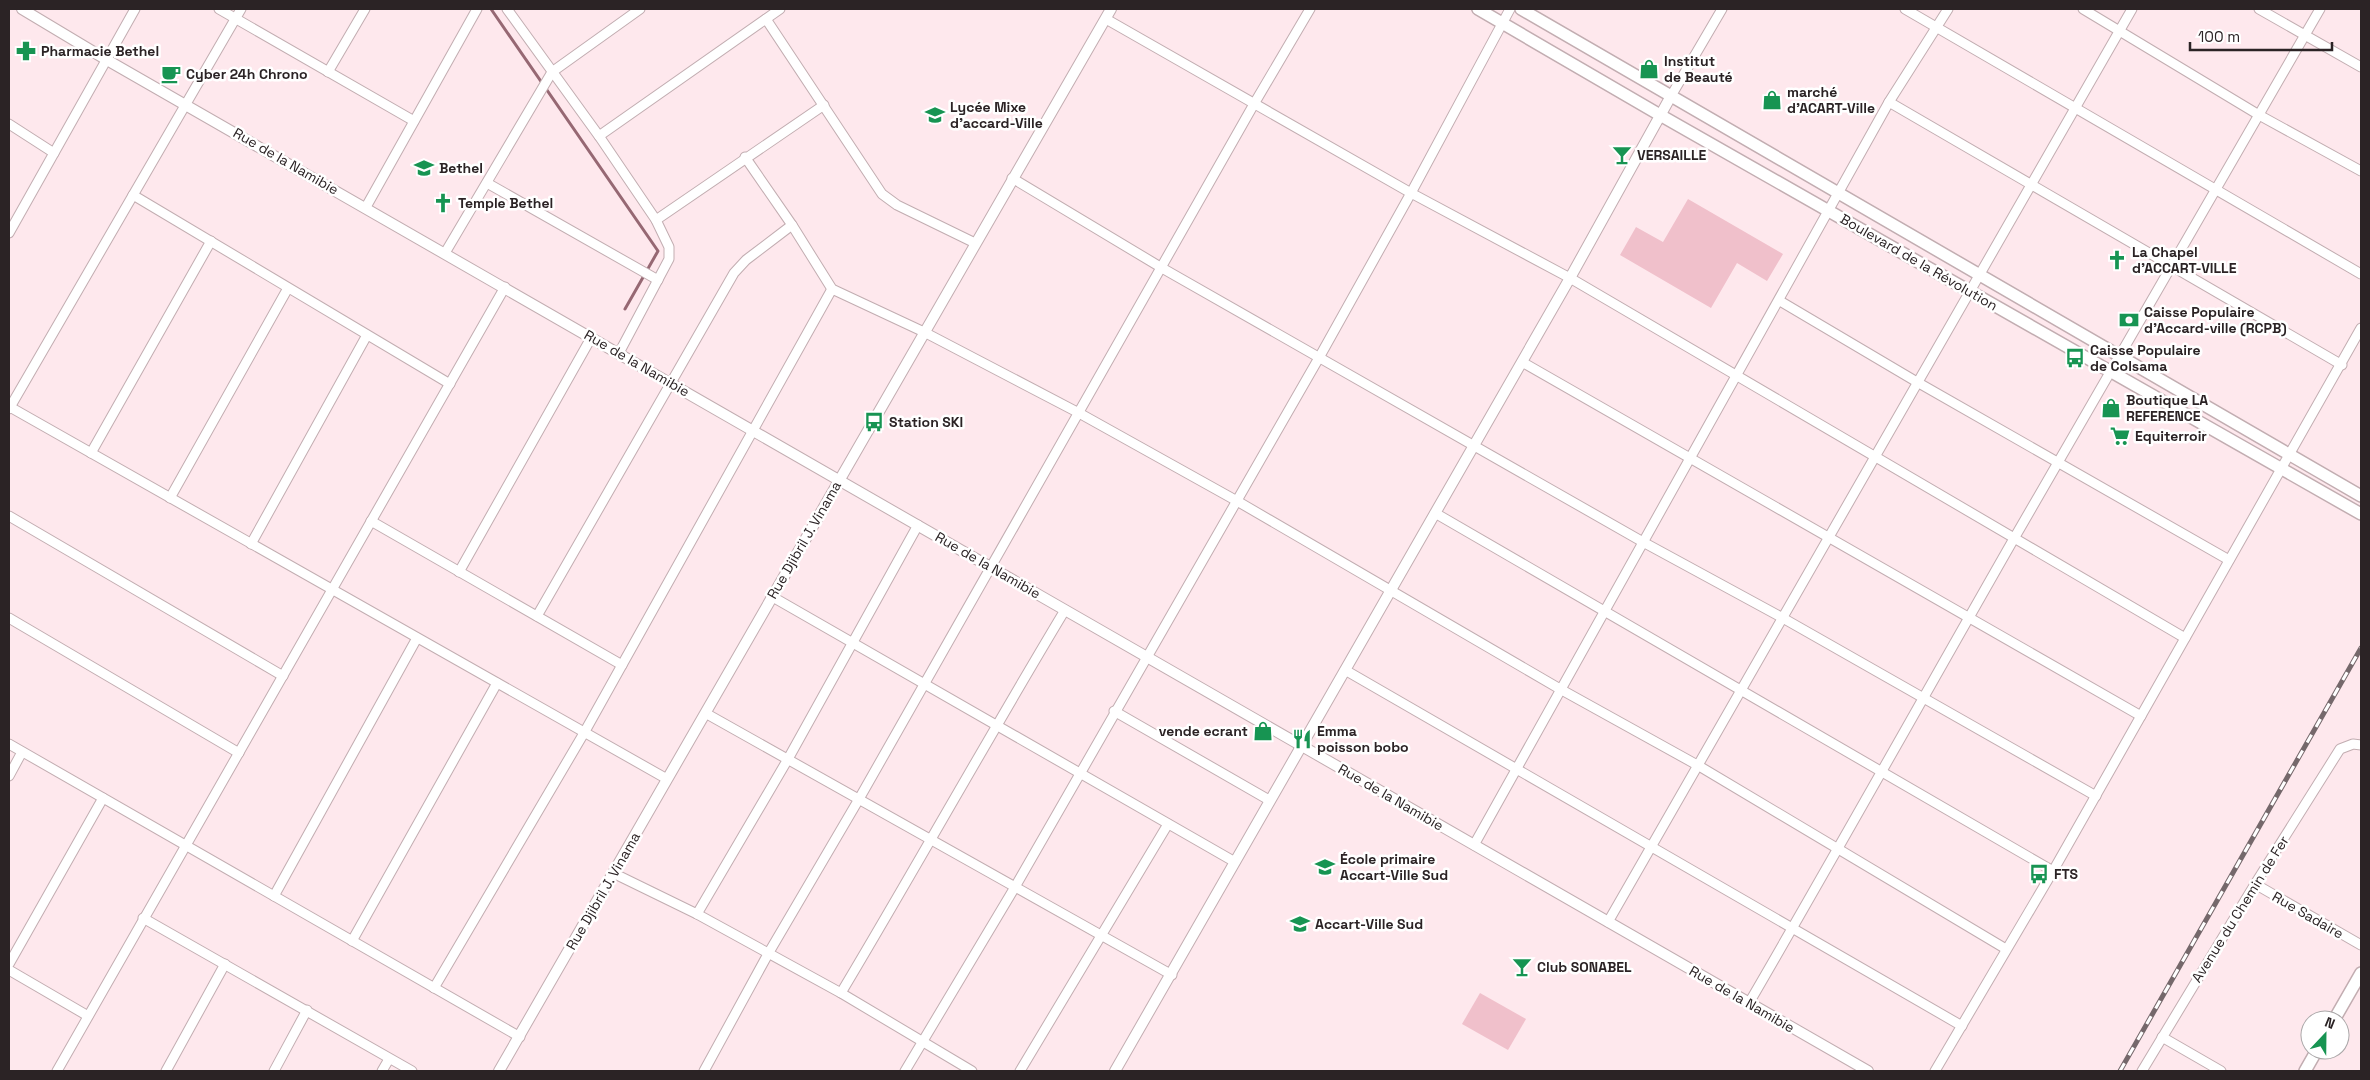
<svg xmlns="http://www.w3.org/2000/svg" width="2370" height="1080" font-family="'Space Grotesk',sans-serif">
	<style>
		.green { fill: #f0c0cb }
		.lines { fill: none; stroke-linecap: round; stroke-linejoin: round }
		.stream { stroke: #966873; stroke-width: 3 }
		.minor-casing { stroke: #c2adb1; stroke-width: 11 }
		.tertiary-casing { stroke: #c2adb1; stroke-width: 12 }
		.secondary-casing { stroke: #c2adb1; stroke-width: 14 }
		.minor { stroke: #fff; stroke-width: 9 }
		.tertiary { stroke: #fff; stroke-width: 10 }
		.secondary { stroke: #fff; stroke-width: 11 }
		.rail-casing { stroke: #75686b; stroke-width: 5 }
		.rail { stroke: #fff; stroke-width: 3; stroke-dasharray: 9; stroke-linecap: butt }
		.labels { text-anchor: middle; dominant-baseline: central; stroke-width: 5; stroke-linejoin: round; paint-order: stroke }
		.poi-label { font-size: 14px; font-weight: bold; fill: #2b2325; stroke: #fff; text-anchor: start }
		.street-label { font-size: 14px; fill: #2b2325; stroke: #fff }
	</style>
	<rect width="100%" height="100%" fill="#fee8ed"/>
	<!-- green -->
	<g class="green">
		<path d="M1688 199 1783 254 1767 281 1737 263 1711 308 1620 255 1636 227 1663 242Z"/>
		<path d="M1480 993 1526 1019 1508 1050 1462 1024Z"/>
	</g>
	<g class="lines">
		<!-- stream -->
		<path class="stream" d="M491 9 658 251 625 309"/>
		<defs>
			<g id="minor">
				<path d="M219 9 414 121"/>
				<path d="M507 9 599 136 656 220 669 247V259L619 353"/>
				<path d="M1905 9 2361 274"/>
				<path d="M2083 9 2259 115 2361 171"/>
				<path d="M2259 9 2361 67"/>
				<path d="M766 19 882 194 897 205 975 243"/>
				<path d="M1106 19 1411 193 1570 278 2185 638"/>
				<path d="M328 72 365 9"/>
				<path d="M1671 96 1722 9"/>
				<path d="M1889 102 2342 365"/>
				<path d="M9 124 54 153"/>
				<path d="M599 136 780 9"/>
				<path d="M745 157 792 225 832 289 924 332 1079 413 1237 501 1560 689 1699 766 2006 949"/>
				<path d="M1012 178 1162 268 1643 542 1781 617 2096 796"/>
				<path d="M487 183 658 280"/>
				<path d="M133 195 450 384"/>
				<path d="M366 207 477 9"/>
				<path d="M656 220 824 105"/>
				<path d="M9 233 135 9"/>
				<path d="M445 253 552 72 640 9"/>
				<path d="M1780 301 1917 382 2229 560"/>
				<path d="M1522 362 2141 716"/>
				<path d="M10 407 667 779"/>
				<path d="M9 409 241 9"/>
				<path d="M91 453 211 241"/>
				<path d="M170 498 288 288"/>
				<path d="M1435 513 2053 871"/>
				<path d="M9 516 283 676"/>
				<path d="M371 521 622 665"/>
				<path d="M251 544 367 335"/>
				<path d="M459 572 591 338"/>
				<path d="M771 596 1235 862"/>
				<path d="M537 616 734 273 746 260 792 225"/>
				<path d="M9 618 239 753"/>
				<path d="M1345 670 1962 1026"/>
				<path d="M1114 711 1269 800"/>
				<path d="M707 714 1172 975"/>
				<path d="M9 744 520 1037"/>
				<path d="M9 776 22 752"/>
				<path d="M1474 845 1889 102 1948 9"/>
				<path d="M613 873 697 914 841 993 972 1071"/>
				<path d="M2255 884 2361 945"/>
				<path d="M274 896 417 638"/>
				<path d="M697 914 788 759 918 525"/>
				<path d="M143 918 412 1071"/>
				<path d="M1608 922 2132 9"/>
				<path d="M352 941 497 683"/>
				<path d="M9 964 103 798"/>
				<path d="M9 970 88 1016"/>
				<path d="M434 988 584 733 832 289"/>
				<path d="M841 993C917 866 989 736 1065 610"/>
				<path d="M1749 1003C1838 850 1924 696 2012 542 2114 364 2218 187 2320 9"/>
				<path d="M2162 1037 2221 1071"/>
				<path d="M57 1071 505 287"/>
				<path d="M166 1071 225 964"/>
				<path d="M274 1071 307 1010"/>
				<path d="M382 1071 389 1059"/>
				<path d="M704 1071 768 954 859 799 1254 104 1310 9"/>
				<path d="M905 1071 1015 887 1320 356 1411 193 1510 9"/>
				<path d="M1020 1071 1168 824"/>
				<path d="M1935 1071 2053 871 2361 328"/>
				<path d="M2142 1071 2255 884 2340 749 2353 744 2361 745"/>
			</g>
			<g id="tertiary">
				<path d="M22 9 107 60 1868 1071"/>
				<path d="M499 1071 1111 9"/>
				<path d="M1115 1071 1570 278 1671 96"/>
			</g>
			<g id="secondary">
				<path d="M1478 9 1660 115 2361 514"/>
				<path d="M1521 9 2361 496"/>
				<path d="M2334 1020 2361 973"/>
				<path d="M2305 1071 2317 1050"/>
			</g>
		</defs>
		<!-- minor casing -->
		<use href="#minor" class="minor-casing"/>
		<!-- tertiary casing -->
		<use href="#tertiary" class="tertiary-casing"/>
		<!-- secondary casing -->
		<use href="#secondary" class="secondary-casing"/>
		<!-- minor -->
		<use href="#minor" class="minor"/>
		<!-- tertiary -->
		<use href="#tertiary" class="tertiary"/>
		<!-- secondary -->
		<use href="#secondary" class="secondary"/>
		<defs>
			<path id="rail" d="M2120 1071 2361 648"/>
		</defs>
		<!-- rail casing -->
		<use href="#rail" class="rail-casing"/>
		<!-- rail -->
		<use href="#rail" class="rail"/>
	</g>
	<!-- icons -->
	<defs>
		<symbol id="pharmacy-bare" viewBox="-9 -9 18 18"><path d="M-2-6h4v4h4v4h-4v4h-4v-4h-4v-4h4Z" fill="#179452" stroke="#fff" stroke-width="2.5" paint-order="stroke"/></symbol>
		<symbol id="shop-bare" viewBox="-9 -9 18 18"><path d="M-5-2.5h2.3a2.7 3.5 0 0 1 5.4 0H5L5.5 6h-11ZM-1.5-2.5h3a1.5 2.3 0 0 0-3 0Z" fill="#179452" stroke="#fff" stroke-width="2.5" paint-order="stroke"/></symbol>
		<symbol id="cafe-bare" viewBox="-9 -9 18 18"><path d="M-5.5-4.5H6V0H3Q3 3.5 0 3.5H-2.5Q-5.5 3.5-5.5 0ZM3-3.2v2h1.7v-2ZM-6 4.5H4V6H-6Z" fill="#179452" stroke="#fff" stroke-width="2.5" paint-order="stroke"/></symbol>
		<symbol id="school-bare" viewBox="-9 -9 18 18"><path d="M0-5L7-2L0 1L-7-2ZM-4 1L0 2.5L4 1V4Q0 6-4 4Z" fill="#179452" stroke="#fff" stroke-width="2.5" paint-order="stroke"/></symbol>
		<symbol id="bar-bare" viewBox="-9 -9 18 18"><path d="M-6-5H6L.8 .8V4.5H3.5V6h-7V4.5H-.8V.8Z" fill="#179452" stroke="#fff" stroke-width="2.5" paint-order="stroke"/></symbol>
		<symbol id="church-bare" viewBox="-9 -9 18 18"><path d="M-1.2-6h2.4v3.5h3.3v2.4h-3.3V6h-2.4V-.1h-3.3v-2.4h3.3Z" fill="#179452" stroke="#fff" stroke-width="2.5" paint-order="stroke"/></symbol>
		<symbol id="bank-bare" viewBox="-9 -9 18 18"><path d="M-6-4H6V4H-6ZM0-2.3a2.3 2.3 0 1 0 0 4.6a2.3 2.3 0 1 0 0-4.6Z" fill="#179452" stroke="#fff" stroke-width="2.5" paint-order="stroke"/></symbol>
		<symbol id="bus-bare" viewBox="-9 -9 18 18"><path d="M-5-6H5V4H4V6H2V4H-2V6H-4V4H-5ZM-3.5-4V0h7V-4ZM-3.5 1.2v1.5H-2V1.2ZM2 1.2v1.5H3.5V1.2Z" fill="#179452" stroke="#fff" stroke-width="2.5" paint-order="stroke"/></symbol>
		<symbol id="supermarket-bare" viewBox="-9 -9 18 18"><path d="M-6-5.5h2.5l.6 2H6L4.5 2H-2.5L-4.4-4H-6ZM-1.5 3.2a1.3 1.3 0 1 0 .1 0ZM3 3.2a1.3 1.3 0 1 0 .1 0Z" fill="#179452" stroke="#fff" stroke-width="2.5" paint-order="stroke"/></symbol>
		<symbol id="restaurant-bare" viewBox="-9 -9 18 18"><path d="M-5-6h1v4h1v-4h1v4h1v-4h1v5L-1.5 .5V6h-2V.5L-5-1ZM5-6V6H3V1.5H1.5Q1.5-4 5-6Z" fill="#179452" stroke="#fff" stroke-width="2.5" paint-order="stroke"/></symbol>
	</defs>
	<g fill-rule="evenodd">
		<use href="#pharmacy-bare" x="12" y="37" width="28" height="28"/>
		<use href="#shop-bare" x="1635" y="55" width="28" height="28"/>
		<use href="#cafe-bare" x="157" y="60" width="28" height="28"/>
		<use href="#shop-bare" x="1758" y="86" width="28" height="28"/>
		<use href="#school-bare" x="921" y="101" width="28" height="28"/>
		<use href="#bar-bare" x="1608" y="141" width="28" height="28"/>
		<use href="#school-bare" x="410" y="154" width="28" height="28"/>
		<use href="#church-bare" x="429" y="189" width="28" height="28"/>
		<use href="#church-bare" x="2103" y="246" width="28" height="28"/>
		<use href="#bank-bare" x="2115" y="306" width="28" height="28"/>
		<use href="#bus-bare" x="2061" y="344" width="28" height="28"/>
		<use href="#shop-bare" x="2097" y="394" width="28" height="28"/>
		<use href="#bus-bare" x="860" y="408" width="28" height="28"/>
		<use href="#supermarket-bare" x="2106" y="422" width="28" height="28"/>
		<use href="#shop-bare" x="1249" y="717" width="28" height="28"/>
		<use href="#restaurant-bare" x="1288" y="725" width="28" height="28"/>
		<use href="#school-bare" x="1311" y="853" width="28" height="28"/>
		<use href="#bus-bare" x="2025" y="860" width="28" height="28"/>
		<use href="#school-bare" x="1286" y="910" width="28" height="28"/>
		<use href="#bar-bare" x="1508" y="953" width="28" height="28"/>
	</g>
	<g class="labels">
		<!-- poi labels -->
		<g class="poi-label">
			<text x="41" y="51">Pharmacie Bethel</text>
			<text x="1664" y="61">Institut<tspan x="1664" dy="16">de Beauté</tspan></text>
			<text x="186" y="74">Cyber 24h Chrono</text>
			<text x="1787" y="92">marché<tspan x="1787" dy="16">d'ACART-Ville</tspan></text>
			<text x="950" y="107">Lycée Mixe<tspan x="950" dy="16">d'accard-Ville</tspan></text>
			<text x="1637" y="155">VERSAILLE</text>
			<text x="439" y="168">Bethel</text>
			<text x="458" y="203">Temple Bethel</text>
			<text x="2132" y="252">La Chapel<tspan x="2132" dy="16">d'ACCART-VILLE</tspan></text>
			<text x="2144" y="312">Caisse Populaire<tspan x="2144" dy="16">d'Accard-ville (RCPB)</tspan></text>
			<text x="2090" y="350">Caisse Populaire<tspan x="2090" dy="16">de Colsama</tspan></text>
			<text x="2126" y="400">Boutique LA<tspan x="2126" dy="16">REFERENCE</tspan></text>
			<text x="889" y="422">Station SKI</text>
			<text x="2135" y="436">Equiterroir</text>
			<text x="1248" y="731" text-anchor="end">vende ecrant</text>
			<text x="1317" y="731">Emma<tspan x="1317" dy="16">poisson bobo</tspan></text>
			<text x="1340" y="859">École primaire<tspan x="1340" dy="16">Accart-Ville Sud</tspan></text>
			<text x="2054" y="874">FTS</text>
			<text x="1315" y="924">Accart-Ville Sud</text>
			<text x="1537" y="967">Club SONABEL</text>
		</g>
		<!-- street labels -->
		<g class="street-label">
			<text transform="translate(286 161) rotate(30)">Rue de la Namibie</text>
			<text transform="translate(1919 262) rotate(30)">Boulevard de la Révolution</text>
			<text transform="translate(637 363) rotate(30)">Rue de la Namibie</text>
			<text transform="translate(804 540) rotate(-60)">Rue Djibril J. Vinama</text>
			<text transform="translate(988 565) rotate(30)">Rue de la Namibie</text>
			<text transform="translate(1391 797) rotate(30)">Rue de la Namibie</text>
			<text transform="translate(603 891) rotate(-60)">Rue Djibril J. Vinama</text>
			<text transform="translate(2240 909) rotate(-58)">Avenue du Chemin de Fer</text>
			<text transform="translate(2308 915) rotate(30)">Rue Sadaire</text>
			<text transform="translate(1742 999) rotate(30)">Rue de la Namibie</text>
		</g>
	</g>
	<!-- border -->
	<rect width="2370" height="1080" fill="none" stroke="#2b2325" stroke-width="20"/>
	<!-- north arrow -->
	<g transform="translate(2325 1035) rotate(22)"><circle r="24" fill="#ffffff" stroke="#aaa7a8"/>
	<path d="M0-4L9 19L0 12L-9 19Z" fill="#179452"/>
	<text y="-8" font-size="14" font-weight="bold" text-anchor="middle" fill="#2b2325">N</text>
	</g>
	<!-- scale -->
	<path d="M2190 42v8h142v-8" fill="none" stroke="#2b2325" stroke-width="2.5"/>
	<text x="2198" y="42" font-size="15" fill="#2b2325" stroke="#ffffff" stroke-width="4" paint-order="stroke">100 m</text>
</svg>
